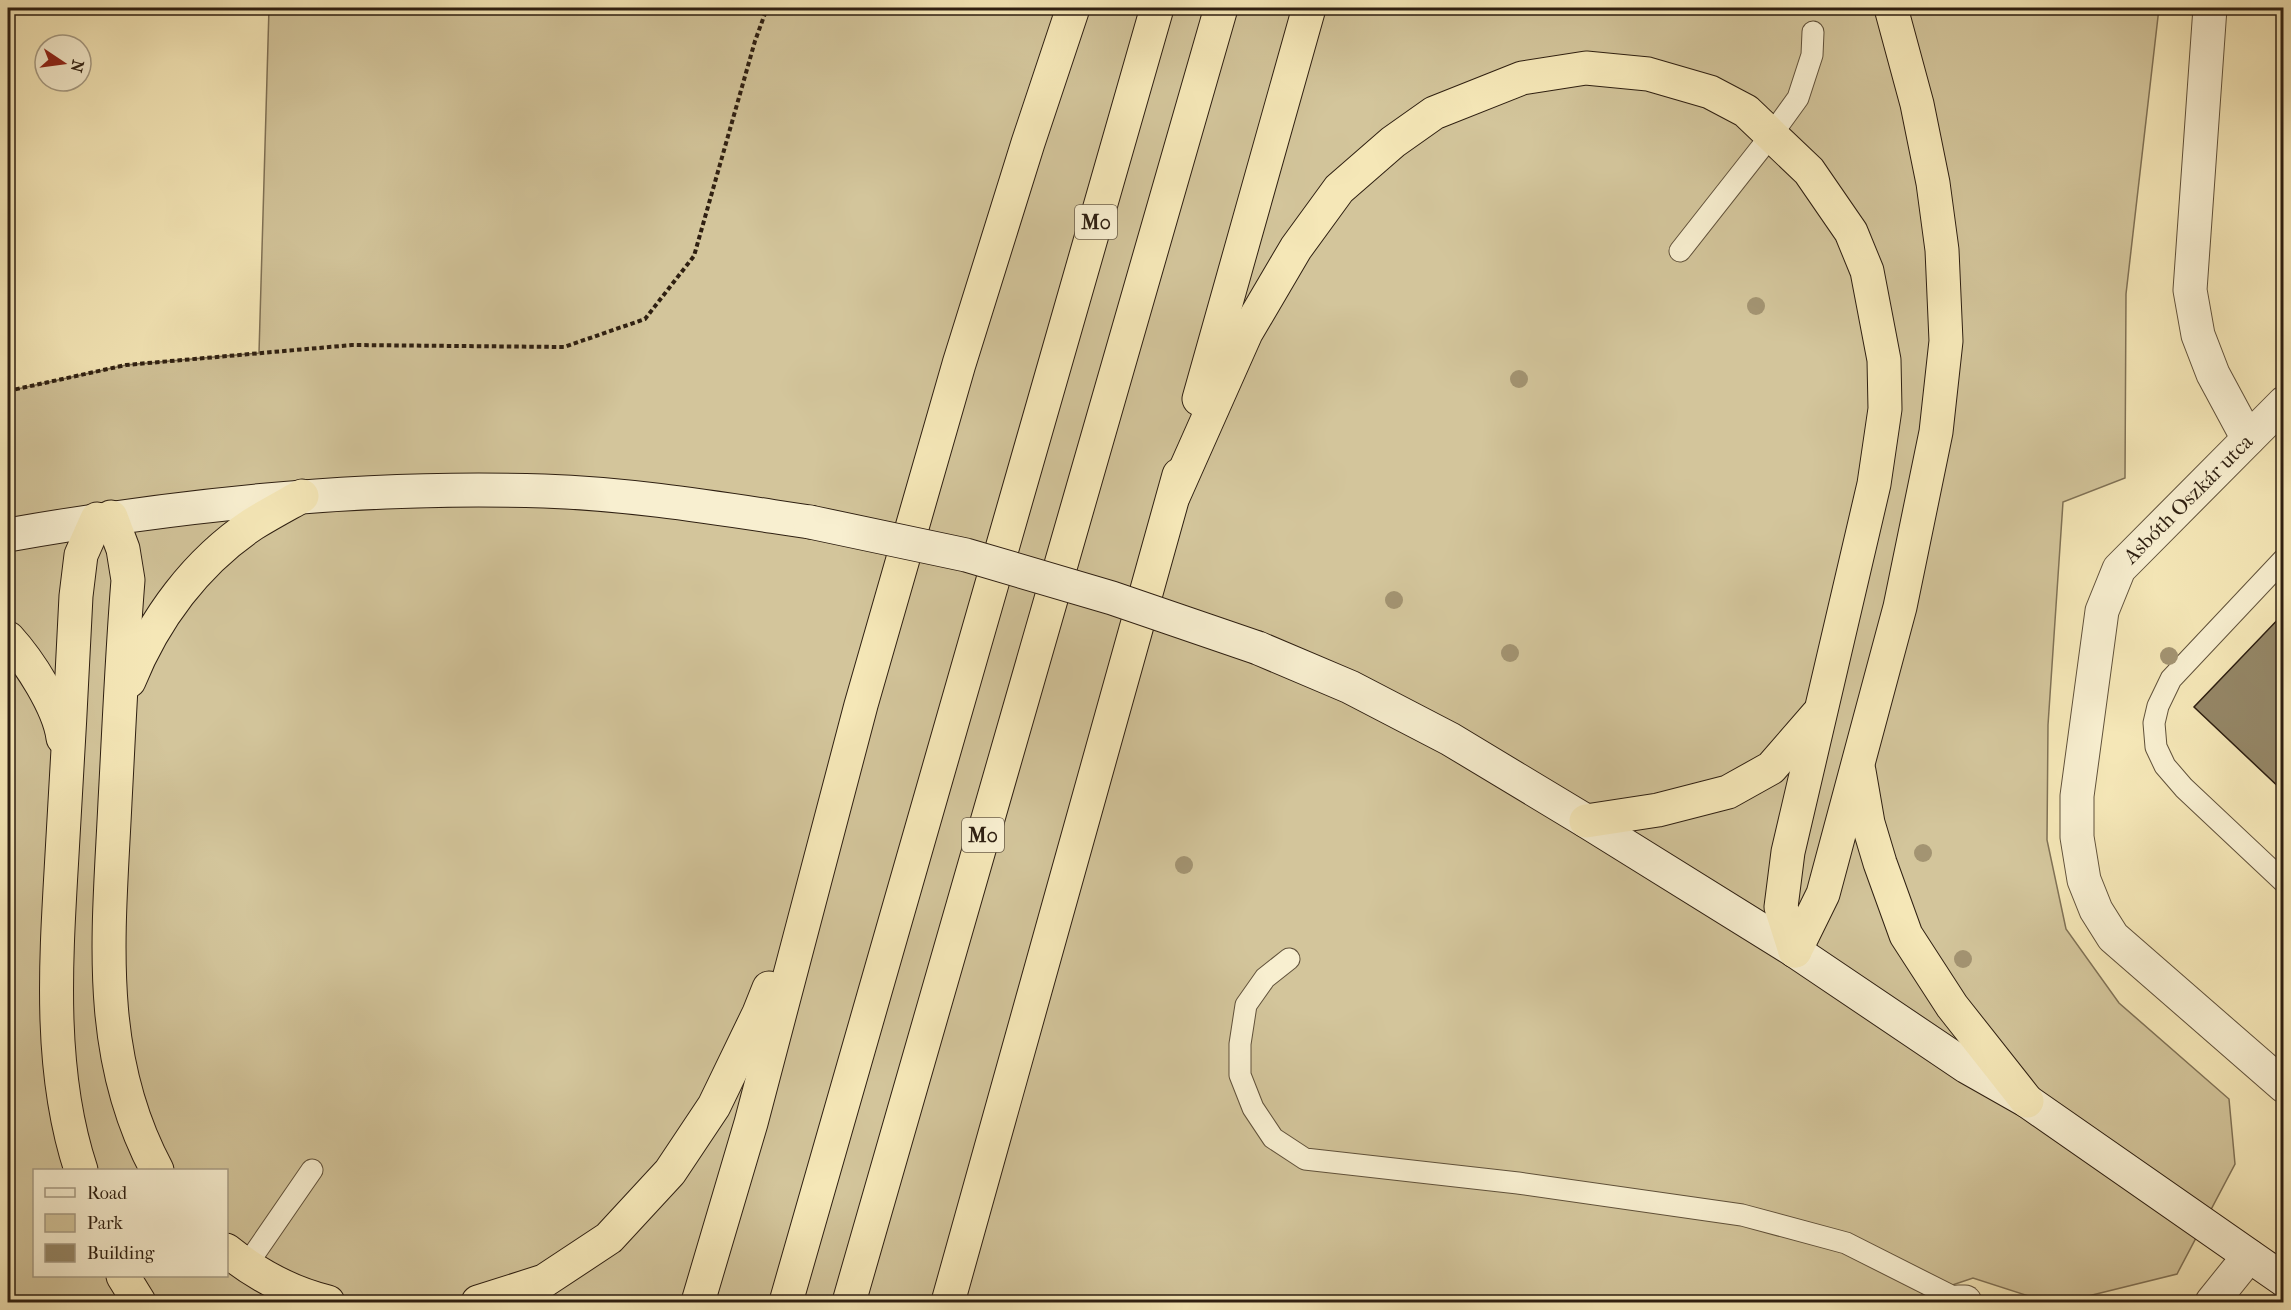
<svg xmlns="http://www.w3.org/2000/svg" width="2291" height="1310" font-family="'IM FELL French Canon',serif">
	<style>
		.green { fill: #d3c59b; stroke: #807256; stroke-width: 1.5; fill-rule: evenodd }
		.building { fill: #958767; stroke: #2e1f11; stroke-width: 1.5 }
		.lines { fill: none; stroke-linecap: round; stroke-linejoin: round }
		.lane-casing { stroke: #60513a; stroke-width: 23 }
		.street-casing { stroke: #60513a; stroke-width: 35 }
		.secondary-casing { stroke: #2e1f11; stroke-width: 35 }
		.highway-casing { stroke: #2e1f11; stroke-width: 35 }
		.path { stroke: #2e1f11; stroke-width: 4; stroke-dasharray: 4.5 3; stroke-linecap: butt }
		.lane { stroke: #f8efd0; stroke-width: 21 }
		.street { stroke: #f8efd0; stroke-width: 33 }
		.secondary { stroke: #f8efd0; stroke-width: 33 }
		.highway { stroke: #f5e7b7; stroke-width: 33 }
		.secondary-bridge-casing { stroke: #2e1f11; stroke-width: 35; stroke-linecap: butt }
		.secondary-bridge { stroke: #f8efd0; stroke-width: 33 }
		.tree { fill: #a39472 }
		.labels { text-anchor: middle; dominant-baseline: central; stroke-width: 4.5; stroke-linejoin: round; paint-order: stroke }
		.shield { fill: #f8efd0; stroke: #6b5d4a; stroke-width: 1.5 }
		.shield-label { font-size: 20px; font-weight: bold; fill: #2e1f11 }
		.street-label { font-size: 21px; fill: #2e1f11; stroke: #f8efd0 }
	</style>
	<rect width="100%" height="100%" fill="#f5e7b7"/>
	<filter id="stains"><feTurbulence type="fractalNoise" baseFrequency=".00333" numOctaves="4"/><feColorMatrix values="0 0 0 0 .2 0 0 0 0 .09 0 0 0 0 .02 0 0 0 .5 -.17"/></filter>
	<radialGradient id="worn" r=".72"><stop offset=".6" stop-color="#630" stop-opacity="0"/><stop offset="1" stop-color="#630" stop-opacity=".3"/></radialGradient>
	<!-- green -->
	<path class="green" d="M269 8H2159L2126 294 2125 478 2063 502 2048 725 2047 840 2066 929 2119 1003 2229 1099 2235 1164 2177 1274 2064 1302H2047L1973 1278 1902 1302H8V391L126 365 259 353ZM34 1170H226V1276H34Z"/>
	<!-- building -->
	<path class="building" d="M2284 613V792L2194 707Z"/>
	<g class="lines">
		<defs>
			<g id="lane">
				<path d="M1680 251 1772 134 1798 98 1812 55 1813 32"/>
				<path d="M2284 559 2171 679 2158 706 2154 723 2156 747 2165 766 2184 788 2284 882"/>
				<path d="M1289 959 1265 978 1246 1005 1240 1044V1075L1253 1108 1273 1138 1305 1159 1518 1183 1742 1215 1846 1243 1963 1302"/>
				<path d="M246 1266 312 1170"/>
			</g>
			<g id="street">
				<path d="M2210 8 2190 290 2198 335 2213 374 2248 439"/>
				<path d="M2284 403 2119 569 2102 611 2077 796V837L2084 880 2096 910 2113 937 2284 1086"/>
				<path d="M1958 1302H1965"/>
				<path d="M2212 1302 2249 1256"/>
			</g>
			<g id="secondary">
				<path d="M8 535C184 504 365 485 544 491 634 494 722 509 810 522"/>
				<path d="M1258 648 1350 687 1450 739 1586 821 1795 951 1967 1067 2027 1101 2284 1280"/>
			</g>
			<g id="highway">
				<path d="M1199 399 1309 8"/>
				<path d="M1174 495 1246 333 1296 248 1339 189 1393 142 1434 113 1522 78 1586 68 1648 74 1710 92 1746 111 1809 171 1851 232 1867 271 1884 360 1885 409 1874 484 1788 852 1781 907 1795 951"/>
				<path d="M111 517 123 549 128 580C122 654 119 728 115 802 109 930 94 1053 157 1170"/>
				<path d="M8 638C29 661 59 707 63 738"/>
				<path d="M129 681C154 619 196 562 253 524 269 514 286 505 302 496"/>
				<path d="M1859 771 1868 823 1880 863 1906 935 1952 1006 2027 1101"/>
				<path d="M1586 821 1658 810 1728 792 1771 768 1817 715"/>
				<path d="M1795 951 1823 894 1900 607 1936 432 1946 341 1942 250 1933 183 1917 104 1891 8"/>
				<path d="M81 1170C46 1064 57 947 63 837 68 757 72 676 76 596L81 555 97 519"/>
				<path d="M226 1250C256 1274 291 1293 328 1302"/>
				<path d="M123 1276 139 1302"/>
				<path d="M478 1302 544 1281 609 1238 670 1172 714 1106 759 1013 769 988"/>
				<path d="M698 1302 751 1123 861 705 959 364 1028 143 1073 8"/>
				<path d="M786 1302 1157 8"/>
				<path d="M849 1302 1221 8"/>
				<path d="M948 1302 1179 475"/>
			</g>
		</defs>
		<!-- lane casing -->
		<use href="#lane" class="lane-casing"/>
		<!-- street casing -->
		<use href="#street" class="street-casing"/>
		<!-- secondary casing -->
		<use href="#secondary" class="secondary-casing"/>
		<!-- highway casing -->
		<use href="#highway" class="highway-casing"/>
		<!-- path -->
		<path class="path" d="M8 391 126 365 352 345 564 347 645 319 694 256 755 41 767 8"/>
		<!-- lane -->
		<use href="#lane" class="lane"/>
		<!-- street -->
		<use href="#street" class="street"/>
		<!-- secondary -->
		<use href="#secondary" class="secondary"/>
		<!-- highway -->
		<use href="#highway" class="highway"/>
		<defs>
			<path id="secondary-bridge" d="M810 522 966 555 1112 598 1258 648"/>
		</defs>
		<!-- secondary-bridge casing -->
		<use href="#secondary-bridge" class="secondary-bridge-casing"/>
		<!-- secondary-bridge -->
		<use href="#secondary-bridge" class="secondary-bridge"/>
	</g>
	<!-- trees -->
	<g class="tree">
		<circle cx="1756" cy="306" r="9"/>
		<circle cx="1519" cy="379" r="9"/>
		<circle cx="1394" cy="600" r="9"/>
		<circle cx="1510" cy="653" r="9"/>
		<circle cx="2169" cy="656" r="9"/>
		<circle cx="1923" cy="853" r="9"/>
		<circle cx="1184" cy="865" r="9"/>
		<circle cx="1963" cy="959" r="9"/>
	</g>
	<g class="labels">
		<!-- shield labels -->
		<g class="shield">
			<rect x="1075" y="205" width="42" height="34" rx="4.5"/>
			<rect x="962" y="818" width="42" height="34" rx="4.5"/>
		</g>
		<g class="shield-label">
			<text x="1096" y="222">M0</text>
			<text x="983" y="835">M0</text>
		</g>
		<!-- street labels -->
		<g class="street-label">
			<text transform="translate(2188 499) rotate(-45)">Asbóth Oszkár utca</text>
		</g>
	</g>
	<!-- margin -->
	<rect width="2291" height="1310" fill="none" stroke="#f5e7b7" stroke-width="30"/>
	<rect x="9" y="9" width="2273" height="1292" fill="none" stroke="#2e1f11" stroke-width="3"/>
	<rect x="15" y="15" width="2261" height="1280" fill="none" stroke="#2e1f11" stroke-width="1.5"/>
	<!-- legend -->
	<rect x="33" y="1169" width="195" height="108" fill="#f8efd0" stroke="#a79c84" stroke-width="1.5"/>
	<rect x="45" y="1188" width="30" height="9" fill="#f8efd0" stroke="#a79c84" stroke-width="1.5"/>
	<text x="87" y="1199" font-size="18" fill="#2e1f11">Road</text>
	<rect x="45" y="1214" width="30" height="18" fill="#d3c59b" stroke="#a79c84" stroke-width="1.5"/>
	<text x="87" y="1229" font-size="18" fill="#2e1f11">Park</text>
	<rect x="45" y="1244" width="30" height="18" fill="#958767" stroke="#a79c84" stroke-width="1.5"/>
	<text x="87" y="1259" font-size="18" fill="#2e1f11">Building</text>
	<!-- north arrow -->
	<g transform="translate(63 63) rotate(103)"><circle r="28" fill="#f8efd0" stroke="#a79c84" stroke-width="1.5"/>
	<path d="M0-4.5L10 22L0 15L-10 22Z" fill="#8f2418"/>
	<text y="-9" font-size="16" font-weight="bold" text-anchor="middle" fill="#2e1f11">N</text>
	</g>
	<rect width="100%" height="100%" filter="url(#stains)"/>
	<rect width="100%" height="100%" fill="url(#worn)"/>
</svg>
